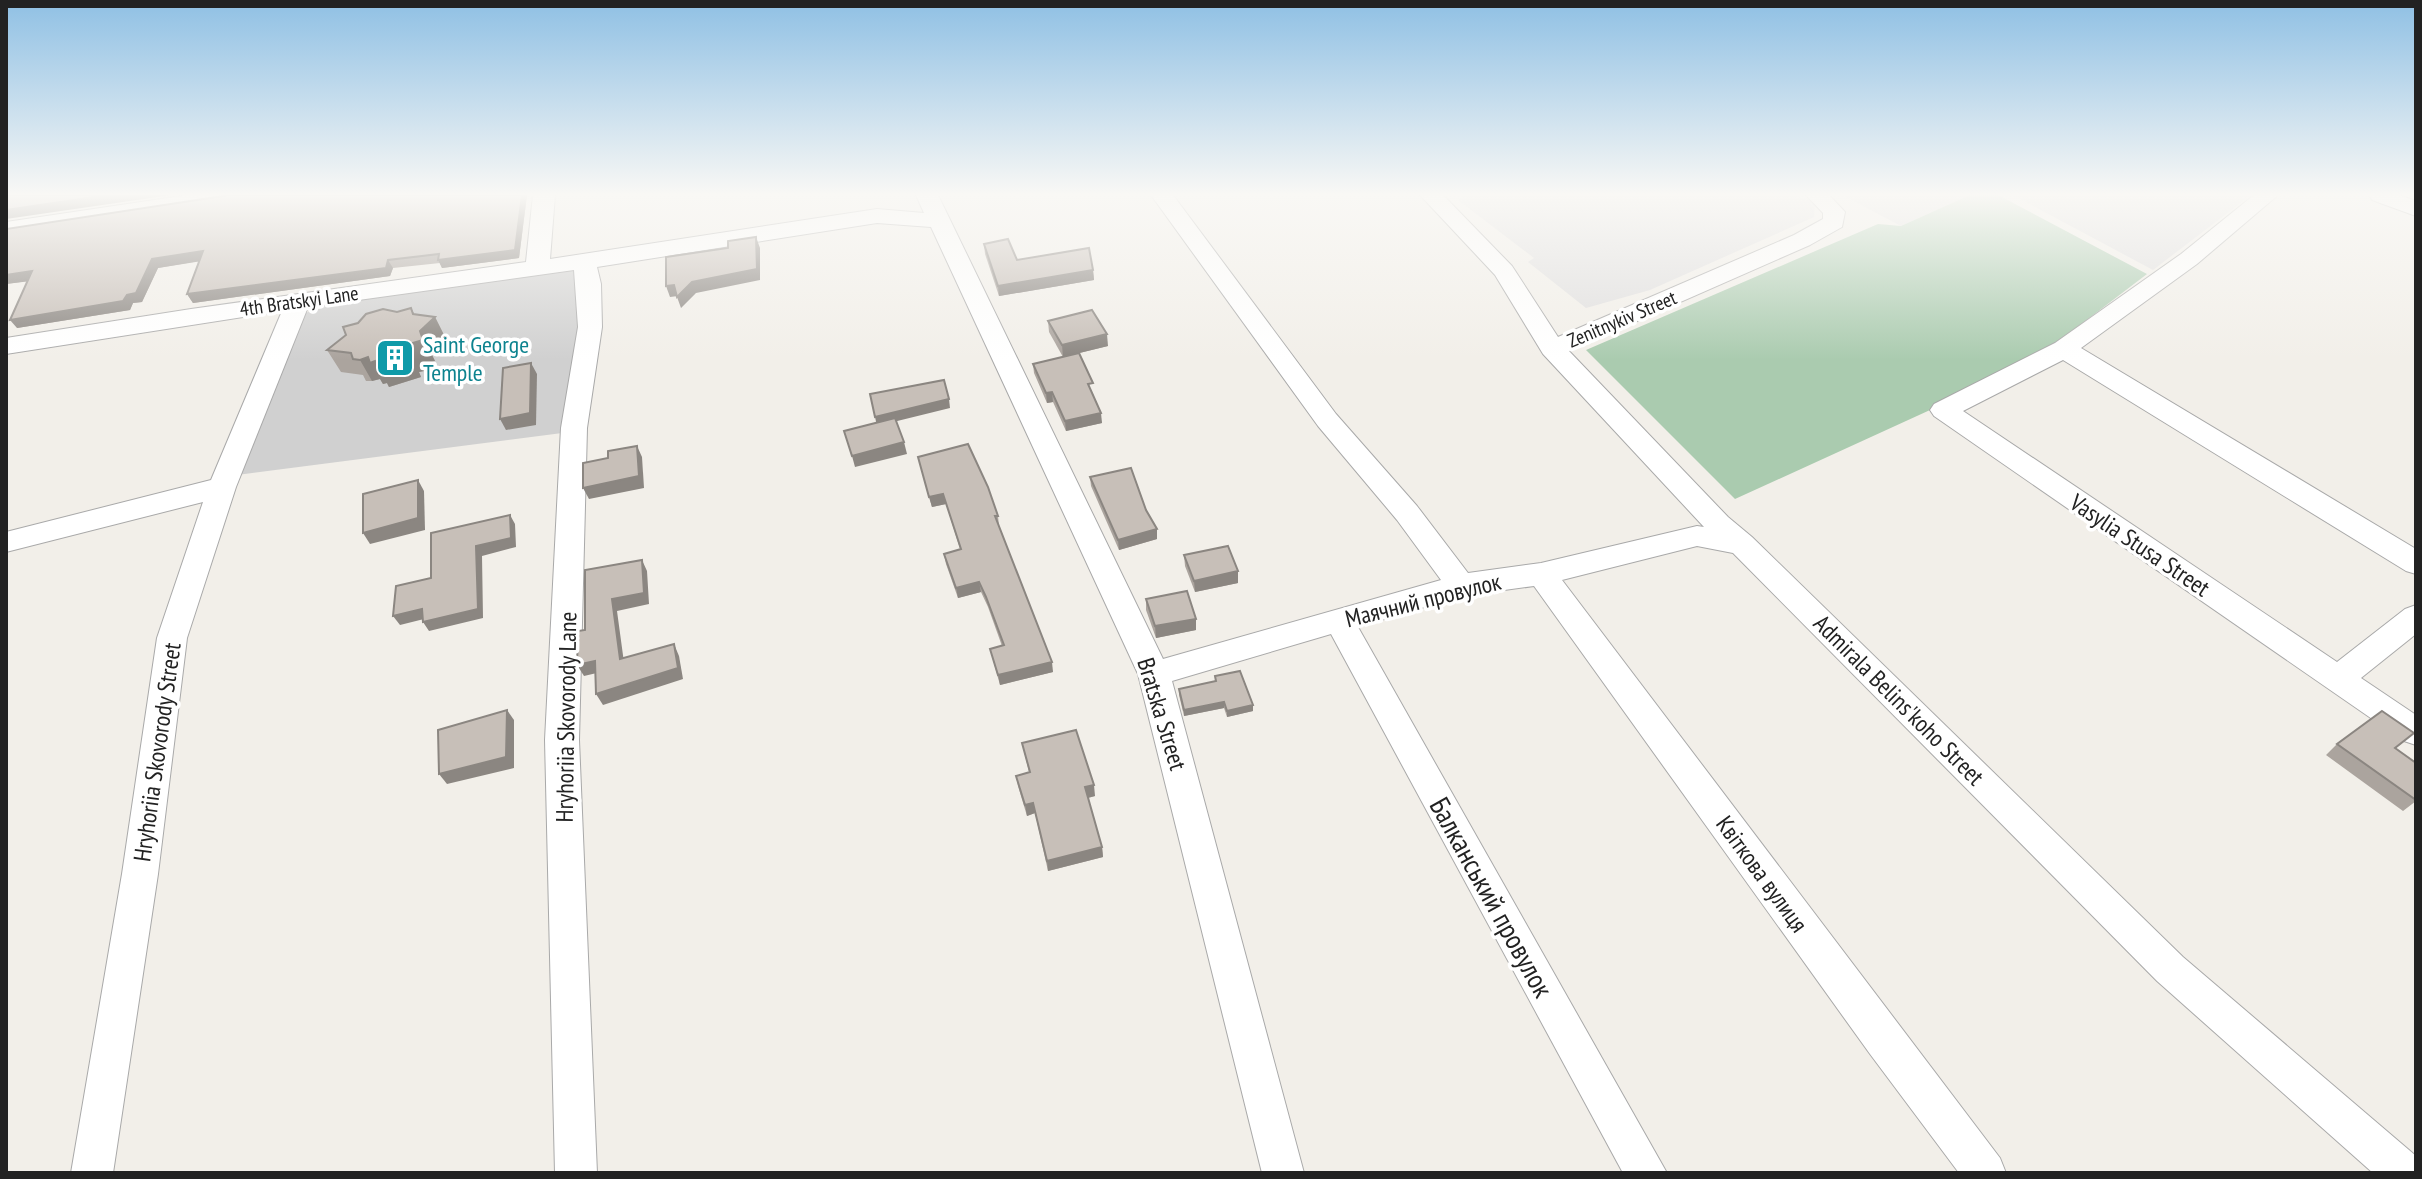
<svg xmlns="http://www.w3.org/2000/svg" width="2422" height="1179" font-family="'PT Sans Narrow',sans-serif">
	<style>
		.residential { fill: #e0dfdf }
		.religious { fill: #d0d0d0 }
		.cemetery { fill: #aacbaf }
		.lines { fill: none; stroke-linecap: round; stroke-linejoin: round }
		.minor-casing { stroke: #a9a9a9; stroke-width: 2 }
		.minor { fill: #fff; fill-rule: evenodd }
		.wall { fill: #aba49e }
		.shaded-wall { fill: #8b8681 }
		.building { fill: #c7bfb8; stroke: #8b8681; stroke-width: 2 }
		.labels { text-anchor: middle; dominant-baseline: central; stroke-width: 7; stroke-linejoin: round; paint-order: stroke }
		.far-street-label { font-size: 20px; fill: #222; stroke: #fff }
		.culture-label { font-size: 24px; fill: #0d838f; stroke: #fff; text-anchor: start }
		.street-label { font-size: 24px; fill: #222; stroke: #fff }
		.near-street-label { font-size: 28px; fill: #222; stroke: #fff }
	</style>
	<rect width="100%" height="100%" fill="#f2efe9"/>
	<!-- residential -->
	<g class="residential">
		<path d="M1462 195H1797L1815 203 1814 217 1650 290 1586 308 1528 262 1534 258 1458 200 1464 197Z"/>
		<path d="M1842 195H1970L1901 226Z"/>
		<path d="M2013 195H2251L2153 270Z"/>
	</g>
	<!-- religious -->
	<path class="religious" d="M565 271H575L584 277 570 432 237 475 306 313 321 305Z"/>
	<!-- cemetery -->
	<path class="cemetery" d="M1970 195H1998L2147 274 2054 345 1941 405 1735 499 1586 350 1878 224 1901 226Z"/>
	<g class="lines">
		<defs>
			<g id="minor">
				<path d="M188 195H239L228 202 6 236V222Z"/>
				<path d="M533 195H555L550 259 877 209 924 213 916 195H938L1163 659 1441 580 1397 520 1318 426 1151 195H1173L1336 414 1417 506 1468 573 1541 563 1697 526 1704 527 1543 354 1495 275 1420 195H1443L1512 266 1558 337 1794 235 1823 219V213L1806 195H1829L1845 212 1842 227 1810 245 1569 351 1728 517 1752 537 2183 957 2416 1156V1173H2373L2157 981 1733 553 1697 546 1562 580 2000 1158 2006 1173H1959L1870 1054 1534 586 1461 596 1358 627 1667 1173H1623L1331 634 1172 681 1304 1173H1262L1138 674 931 227 877 223 597 267 601 284 602 327 587 428 579 740 597 1173H555L545 740 561 428 578 327 574 270 308 307 236 487 187 638 158 874 113 1173H71L122 874 157 638 203 502 6 552V532L211 480 282 311 6 354V338L191 309 526 262Z"/>
				<path d="M2254 195H2278L2197 264 2081 348 2416 549V574L2406 571 2063 360 1963 411 2337 662 2405 609 2416 605V634L2361 678 2416 715V745L2404 741 1934 416 1930 410 1934 404 2055 343 2181 254Z"/>
				<path d="M2369 195H2399L2416 201V216L2372 200Z"/>
			</g>
		</defs>
		<!-- minor casing -->
		<use href="#minor" class="minor-casing"/>
		<!-- minor -->
		<use href="#minor" class="minor"/>
	</g>
	<!-- wall -->
	<g class="wall">
		<path d="M226 195H527L519 258 442 268 440 263 393 268 390 276 193 303 187 294 199 261 158 268 142 302 133 303 130 310 17 328 28 281 6 284V229L223 196Z"/>
		<path d="M984 244 1017 260 1093 270 1094 280 999 296 985 254Z"/>
		<path d="M411 308 414 314 435 317 446 339 431 353 435 361 421 366 424 371 419 372 421 377 389 387 387 383 383 384 380 379 372 381H366L363 375 341 372 327 350 397 312Z"/>
		<path d="M1048 321 1108 346 1063 357 1049 332Z"/>
		<path d="M1033 364 1093 393H1092L1102 423 1066 431 1053 402 1047 403 1034 373Z"/>
		<path d="M918 457 998 516 999 526 1053 672 1000 685 990 649 1002 646 988 607 981 592 958 598 946 564 944 554 960 549 946 504 932 507Z"/>
		<path d="M1090 477 1146 510 1157 539 1119 550 1091 486Z"/>
		<path d="M1184 555 1238 583 1195 592 1185 566Z"/>
		<path d="M1146 599 1196 630 1156 638 1146 610Z"/>
		<path d="M1215 676 1253 705V711L1227 717 1224 708 1184 716 1179 695V689L1215 681Z"/>
		<path d="M2414 733 2396 748 2416 801 2403 811 2326 755 2337 744Z"/>
		<path d="M1022 743 1095 796 1088 798 1102 847 1103 857 1048 871 1035 813 1027 816 1018 786 1016 776 1029 772Z"/>
	</g>
	<!-- shaded-wall -->
	<g class="shaded-wall">
		<path d="M108 195H171L6 219V210Z"/>
		<path d="M522 195H527L519 258 442 268 438 260Z"/>
		<path d="M756 237 760 248V280L696 293 681 308 677 297 692 282Z"/>
		<path d="M203 251 208 260 158 268 142 302 133 303 130 310 17 328 10 320 152 259Z"/>
		<path d="M388 260 393 268 390 276 193 303 187 294Z"/>
		<path d="M1093 270 1094 280 999 296 998 286Z"/>
		<path d="M32 271 39 280 6 284V275Z"/>
		<path d="M674 285 678 296 670 297 666 286Z"/>
		<path d="M411 308 422 329 435 317 446 339 431 353 435 361 421 366 424 371 419 372 421 377 389 387 387 383 383 384 380 379 372 381 360 360 368 357 407 351 409 344Z"/>
		<path d="M1107 334 1108 346 1063 357 1062 345Z"/>
		<path d="M531 363 537 374 536 425 506 430 500 419Z"/>
		<path d="M1052 392 1053 402 1047 403 1046 393Z"/>
		<path d="M949 399 950 408 877 426 875 417Z"/>
		<path d="M1101 413 1102 423 1066 431 1065 421Z"/>
		<path d="M904 442 907 454 855 467 852 456Z"/>
		<path d="M637 446 642 457 644 488 589 499 583 488Z"/>
		<path d="M418 480 424 491 425 530 370 544 363 533Z"/>
		<path d="M943 494 946 504 932 507 929 497Z"/>
		<path d="M510 515 515 524 516 547 482 556 483 618 429 631 423 622 476 546Z"/>
		<path d="M1157 529V539L1119 550 1118 540Z"/>
		<path d="M642 560 647 571 649 604 617 611 625 670 620 659 612 599Z"/>
		<path d="M1238 571V583L1195 592 1194 581Z"/>
		<path d="M979 582 981 592 958 598 956 588Z"/>
		<path d="M422 609 428 618 400 625 393 616Z"/>
		<path d="M1196 619V630L1156 638 1155 626Z"/>
		<path d="M674 644 679 656 683 679 603 705 596 694Z"/>
		<path d="M595 661 601 672 584 676 577 665Z"/>
		<path d="M1052 662 1053 672 1000 685 998 675Z"/>
		<path d="M1224 702V708L1184 716V710Z"/>
		<path d="M1253 705V711L1227 717V711Z"/>
		<path d="M507 710 514 720V768L447 784 439 774Z"/>
		<path d="M1094 785 1095 796 1087 798 1085 787Z"/>
		<path d="M1033 803 1035 813 1027 816 1025 805Z"/>
		<path d="M1102 847 1103 857 1048 871 1047 861Z"/>
	</g>
	<!-- building -->
	<g class="building">
		<path d="M6 195H108L6 210Z"/>
		<path d="M226 195H522L515 250 438 260 439 254 388 260 386 268 187 294 203 251 152 259 136 293 127 295 123 301 10 320 32 271 6 275V229L223 196Z"/>
		<path d="M756 237 757 269 692 282 677 297 674 285 666 286V257L728 248V241Z"/>
		<path d="M1008 239 1017 260 1089 248 1093 270 998 286 984 244Z"/>
		<path d="M411 308 413 314 435 317 420 331 423 340 409 344 412 349 407 351 408 356 377 366 375 361 370 363 368 357 360 360 353 359 351 353 327 350 346 335 343 327 358 323 366 314 383 309 397 312Z"/>
		<path d="M1092 310 1107 334 1062 345 1048 321Z"/>
		<path d="M1079 353 1093 383 1088 384 1101 413 1065 421 1052 392 1046 393 1033 364Z"/>
		<path d="M531 363 530 413 500 419 503 368Z"/>
		<path d="M944 380 949 399 875 417 870 394Z"/>
		<path d="M895 418 904 442 852 456 844 431Z"/>
		<path d="M968 444 988 487 998 516H995L1052 662 998 675 990 649 1004 645 986 597 979 582 956 588 944 554 961 549 943 494 929 497 918 457Z"/>
		<path d="M637 446 639 476 583 488V463L608 458V451Z"/>
		<path d="M1131 468 1146 510 1157 529 1118 540 1090 477Z"/>
		<path d="M418 480V518L363 533V494Z"/>
		<path d="M510 515 511 538 476 546 478 609 423 622 422 609 393 616 396 586 431 578V533Z"/>
		<path d="M1228 546 1238 571 1194 581 1184 555Z"/>
		<path d="M642 560 644 593 612 599 620 659 674 644 678 668 596 694 595 661 577 665 578 631 585 630V570Z"/>
		<path d="M1187 591 1196 619 1155 626 1146 599Z"/>
		<path d="M1240 671 1253 705 1227 711 1224 702 1184 710 1179 689 1216 681 1215 676Z"/>
		<path d="M507 710 506 757 439 774 438 730Z"/>
		<path d="M2382 711 2414 733 2395 748 2416 763V800L2337 744Z"/>
		<path d="M1076 730 1094 785 1085 787 1102 847 1047 861 1033 803 1025 805 1016 776 1030 772 1022 743Z"/>
	</g>
	<!-- sky -->
	<linearGradient id="sky" x2="0" y2="1"><stop stop-color="#8fc0e4"/><stop offset="0.54" stop-color="#f9f8f5"/><stop offset="1" stop-color="#f9f8f5" stop-opacity="0"/></linearGradient>
	<rect width="2422" height="360" fill="url(#sky)"/>
	<!-- icons -->
	<defs>
		<symbol id="building-square" viewBox="-11 -11 22 22"><rect x="-9" y="-9" width="18" height="18" rx="4" fill="#0f9aa8" stroke="#fff"/><path d="M-4-6H4V6H1V3H-1V6H-4ZM-2.5-4.3h1.7v1.8h-1.7ZM.8-4.3h1.7v1.8H.8ZM-2.5-1h1.7V.8h-1.7ZM.8-1h1.7V.8H.8Z" fill="#fff"/></symbol>
	</defs>
	<g fill-rule="evenodd">
		<use href="#building-square" x="373" y="336" width="44" height="44"/>
	</g>
	<g class="labels">
		<!-- far-street labels -->
		<g class="far-street-label">
			<text transform="translate(299 301) rotate(-8)">4th Bratskyi Lane</text>
			<text transform="translate(1622 319) rotate(-23)">Zenitnykiv Street</text>
		</g>
		<!-- culture labels -->
		<g class="culture-label">
			<text x="423" y="344">Saint George<tspan x="423" dy="28">Temple</tspan></text>
		</g>
		<!-- street labels -->
		<g class="street-label">
			<text transform="translate(2140 545) rotate(34)">Vasylia Stusa Street</text>
			<text transform="translate(1423 600) rotate(-14)">Маячний провулок</text>
			<text transform="translate(1899 700) rotate(45)">Admirala Belins'koho Street</text>
			<text transform="translate(1162 714) rotate(73)">Bratska Street</text>
			<text transform="translate(566 717) rotate(-89)">Hryhoriia Skovorody Lane</text>
			<text transform="translate(157 752) rotate(-82)">Hryhoriia Skovorody Street</text>
			<text transform="translate(1762 874) rotate(54)">Квіткова вулиця</text>
		</g>
		<!-- near-street labels -->
		<g class="near-street-label">
			<text transform="translate(1492 897) rotate(61)">Балканський провулок</text>
		</g>
	</g>
	<!-- border -->
	<rect width="2422" height="1179" fill="none" stroke="#222222" stroke-width="16"/>
</svg>
